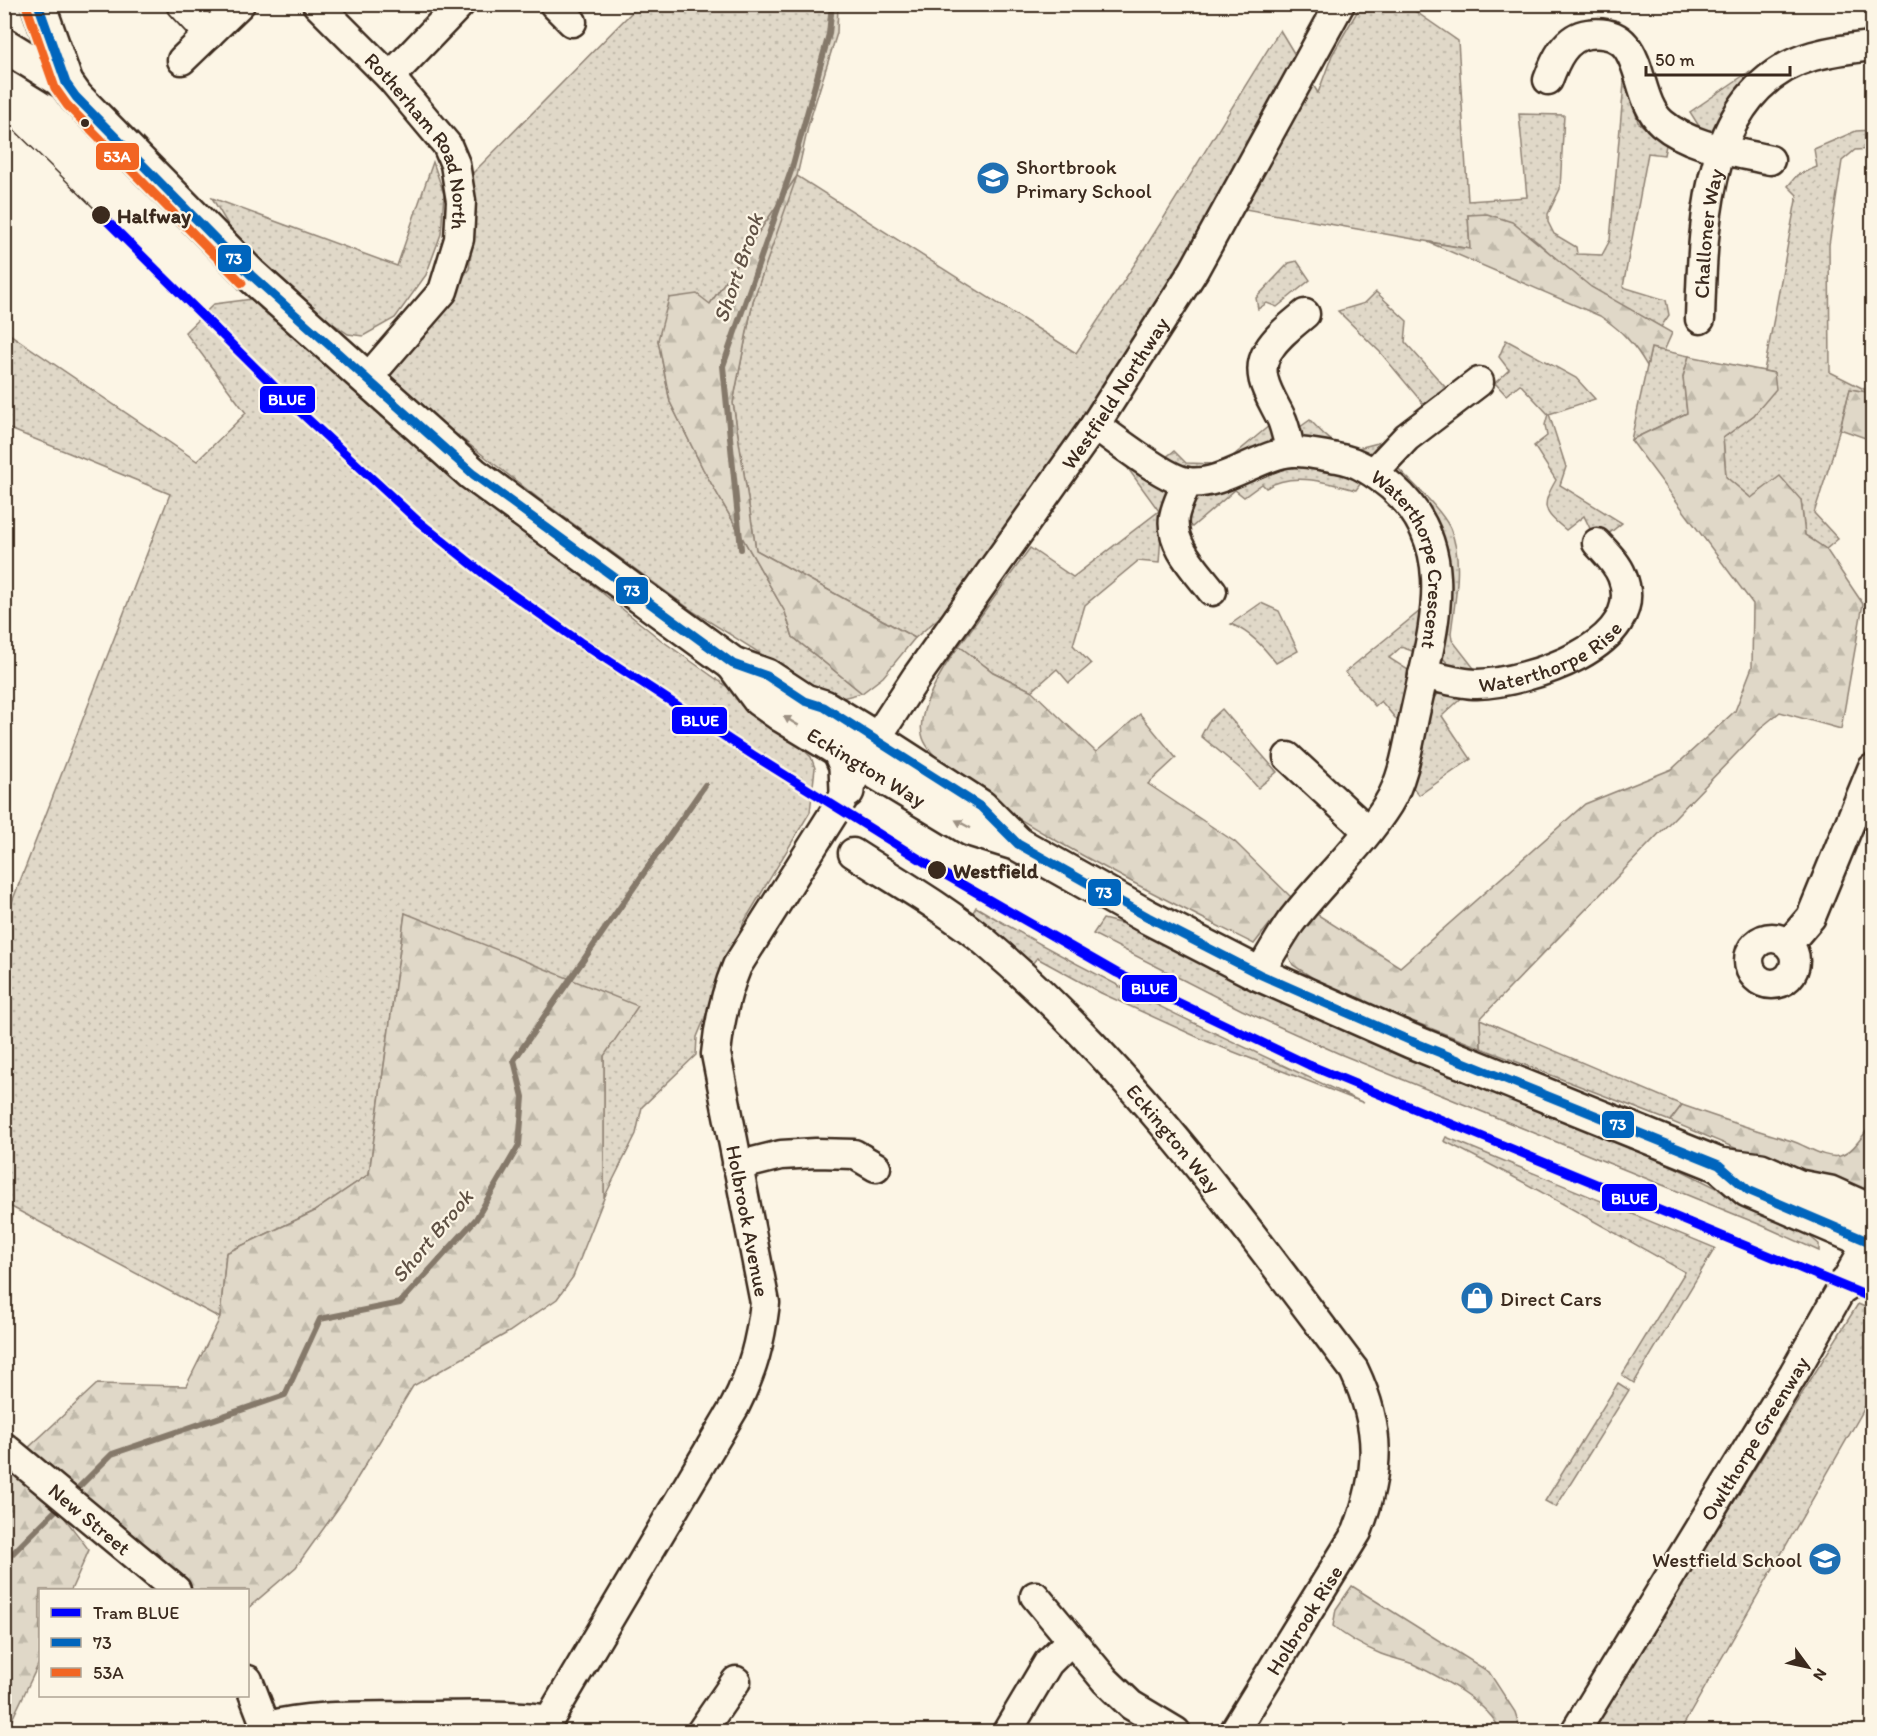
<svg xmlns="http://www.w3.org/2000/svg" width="1877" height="1736" font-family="Itim,sans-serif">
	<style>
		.grass { fill: url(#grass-dots); stroke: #8e8173; stroke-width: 1.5 }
		.forest { fill: url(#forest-firs); stroke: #8e8173; stroke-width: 1.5 }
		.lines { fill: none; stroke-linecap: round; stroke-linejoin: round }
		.stream { stroke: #85796b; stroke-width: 6 }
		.minor-casing { stroke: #3b2a1e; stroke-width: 33 }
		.major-casing { stroke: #3b2a1e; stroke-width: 38 }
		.minor { stroke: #fcf5e5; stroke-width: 28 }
		.major { stroke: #fcf5e5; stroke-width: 33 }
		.tram { stroke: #3b2a1e; stroke-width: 1.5 }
		.bus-1-casing { stroke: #fcf5e5; stroke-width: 14 }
		.bus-2-casing { stroke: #fcf5e5; stroke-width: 14 }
		.bus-1 { stroke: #0065bd; stroke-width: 9 }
		.bus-2 { stroke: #f26522; stroke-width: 9 }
		.tram-1-casing { stroke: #fcf5e5; stroke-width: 14 }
		.tram-1 { stroke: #00f; stroke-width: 9 }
		.oneway { fill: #9c9082 }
		.bus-dot { fill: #3b2a1e; stroke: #fcf5e5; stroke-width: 2 }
		.labels { text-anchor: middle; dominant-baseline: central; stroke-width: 4.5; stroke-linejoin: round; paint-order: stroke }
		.street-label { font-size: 21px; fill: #3b2a1e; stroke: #fcf5e5 }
		.poi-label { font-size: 21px; fill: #3b2a1e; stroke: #fcf5e5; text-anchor: start }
		.stop-label { font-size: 21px; font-weight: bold; fill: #3b2a1e; stroke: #fcf5e5; text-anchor: start }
		.water-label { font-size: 22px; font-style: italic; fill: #605144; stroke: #fcf5e5 }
		.line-badge { stroke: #fcf5e5; stroke-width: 2 }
		.badge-label { font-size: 16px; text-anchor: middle; font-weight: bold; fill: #fff }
	</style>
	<defs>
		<pattern id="grass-dots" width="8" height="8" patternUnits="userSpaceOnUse" patternTransform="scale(1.5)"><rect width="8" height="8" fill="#e0d8c8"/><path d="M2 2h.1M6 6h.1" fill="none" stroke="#c1baab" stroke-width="1.8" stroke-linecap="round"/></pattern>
		<pattern id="forest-firs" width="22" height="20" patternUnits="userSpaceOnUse" patternTransform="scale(1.5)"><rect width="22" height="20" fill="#e0d8c8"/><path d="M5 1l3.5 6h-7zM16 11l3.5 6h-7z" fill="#c1baab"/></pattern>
	</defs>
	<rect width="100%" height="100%" fill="#fcf5e5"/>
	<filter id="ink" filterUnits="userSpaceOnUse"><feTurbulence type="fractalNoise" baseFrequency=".0167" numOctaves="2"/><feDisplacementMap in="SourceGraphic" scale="12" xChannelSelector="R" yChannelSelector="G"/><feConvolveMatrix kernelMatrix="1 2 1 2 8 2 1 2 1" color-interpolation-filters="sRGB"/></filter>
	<g filter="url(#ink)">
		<!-- grass -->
		<g class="grass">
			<path d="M639 5H838L837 33 809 123 797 176 1076 353C1148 248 1212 138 1280 30L1318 93 1332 55 1361 5H1406L1458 41 1468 201 1527 197 1519 114 1564 115 1560 189 1548 214V222L1554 234 1576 247 1577 254 1602 255 1610 240 1625 72 1638 122 1666 145 1664 155 1648 153 1623 287 1666 300 1669 315 1661 327C1638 314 1614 302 1592 288 1547 259 1527 214 1468 215L1470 249 1217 204 1099 396 954 605 915 638 756 550 733 403 753 301 795 179 710 304 658 340 670 402 703 469 785 612 793 637 862 693 842 698 817 689 694 612 538 498 403 393 388 377 396 361 436 314 469 269 475 225 470 176Z"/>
			<path d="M1750 71 1716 126 1711 130 1702 131 1690 112Z"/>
			<path d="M1872 130V149L1855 150 1842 161 1829 245 1830 372 1872 393 1850 389 1831 461 1814 513 1838 539 1826 549 1805 535 1801 500 1751 498 1726 477 1723 438 1754 415 1774 373 1764 371 1797 195 1788 186 1797 175 1817 167 1814 149 1856 131Z"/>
			<path d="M433 162 444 194 441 234 426 275 395 318 363 336 348 334 312 309 237 240 212 198 397 266Z"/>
			<path d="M1297 261 1310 280 1277 307 1267 303 1258 309 1256 298 1289 263Z"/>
			<path d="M1376 292 1407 321 1405 342 1446 388 1425 406 1380 352 1338 311 1365 303Z"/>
			<path d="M260 298 515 523 661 640 770 717 811 757 815 768 810 812 744 922 697 1037 696 1055 642 1107 636 1134 604 1198V1056L405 913 369 1174 313 1212 226 1253 220 1318 4 1203 5 920 170 494 5 427V331L197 461 246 413 185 332 214 304Z"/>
			<path d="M1506 340 1576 378 1595 399 1549 414 1566 467 1560 485 1622 523 1597 543 1584 516 1566 530C1542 511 1541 506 1556 480L1534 446 1547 436 1545 425 1548 414 1520 384 1506 395 1495 383 1509 370 1499 357Z"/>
			<path d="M1651 348 1689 356 1683 377 1687 413 1631 440Z"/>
			<path d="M1310 420C1344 456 1345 452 1392 439L1356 490C1328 483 1293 471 1266 488L1262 484 1244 497 1235 490 1192 527 1163 508 1159 563 1138 561 1085 605 1073 645 1091 664 1069 683 1057 669 1032 691 993 672 959 646 1030 548 1073 577 1159 511 1121 459 1166 457 1174 451 1186 463 1216 464 1227 461 1270 425 1293 432Z"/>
			<path d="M1398 468C1413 484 1441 509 1450 528 1464 561 1455 598 1451 633L1452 640 1477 672 1453 669 1440 655 1445 613 1398 475Z"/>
			<path d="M1261 603 1279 611 1298 651 1276 663C1262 645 1251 633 1231 624Z"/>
			<path d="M1425 607 1415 652 1401 647 1389 658 1413 673 1401 725 1381 701 1375 706 1345 672Z"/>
			<path d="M1443 692 1467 693 1442 716 1471 759 1419 795 1410 784 1429 706 1436 695Z"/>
			<path d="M1222 709 1277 772 1258 788 1243 771 1201 736 1209 721Z"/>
			<path d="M976 907C1101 982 1233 1042 1364 1103L1206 1041 1101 993 1037 958 1031 965 972 914Z"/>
			<path d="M1103 919 1140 928 1636 1148 1802 1230 1819 1244V1251L1761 1225 1340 1054 1242 1010 1093 934Z"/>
			<path d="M1480 1019 1682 1105 1670 1121 1481 1048Z"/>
			<path d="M1446 1137 1715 1248 1634 1383 1622 1375 1685 1272C1605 1228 1526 1181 1444 1141Z"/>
			<path d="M1858 1304 1872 1310V1395L1680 1731 1590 1732Z"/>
			<path d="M1618 1383 1629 1390 1556 1507 1545 1501Z"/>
		</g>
		<!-- forest -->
		<g class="forest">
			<path d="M797 176 753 301 733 403 756 550 915 638 883 677 862 693 793 637 785 612 703 469 670 402 658 340 669 298 697 294 710 304Z"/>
			<path d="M1487 214 1512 222 1591 287 1672 333 1664 351 1651 348 1647 366C1634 343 1621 330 1600 316L1428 242 1470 249 1468 215Z"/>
			<path d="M1689 356 1774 373 1776 389 1754 415 1723 438 1726 477 1751 498 1780 476 1801 500 1805 535 1826 549 1863 604 1841 729 1780 712 1764 725 1480 1019 1481 1048 1328 988 1293 965 1287 953 1312 911 1400 967 1585 804 1672 769 1735 711 1752 667 1753 604 1631 440 1687 413 1683 377Z"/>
			<path d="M1850 389 1872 393 1871 440 1840 429Z"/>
			<path d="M959 646 993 672 1032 691 1096 752 1140 714 1176 758 1148 784 1235 842 1291 897 1254 944C1193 913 942 793 923 738 914 713 944 666 959 646Z"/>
			<path d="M405 913 638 1006 604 1056V1198L573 1277 557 1299 509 1332 413 1386 344 1500 296 1567 248 1608V1590H188L26 1450 97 1384 186 1386 220 1318 226 1253 313 1212 369 1174Z"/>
			<path d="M1682 1105C1719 1118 1755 1130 1792 1141 1807 1146 1824 1159 1840 1156 1853 1153 1864 1133 1872 1124V1179L1860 1193 1841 1192 1670 1121Z"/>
			<path d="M4 1462 57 1508 89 1550 71 1590H40V1661L6 1732Z"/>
			<path d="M1352 1586 1489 1672 1515 1712 1521 1731H1500C1491 1704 1438 1676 1413 1664 1403 1660 1391 1658 1381 1654 1364 1647 1347 1638 1333 1626L1336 1609Z"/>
		</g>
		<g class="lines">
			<!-- stream -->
			<g class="stream">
				<path d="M741 549 723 366 792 168 829 34 832 4"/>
				<path d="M71 1495 112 1454 285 1395 320 1319 400 1303 476 1219 519 1145 523 1097 514 1060 705 785"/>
				<path d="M4 1574 10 1556 62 1504"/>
			</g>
			<defs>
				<g id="minor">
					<path d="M181 4 209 34"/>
					<path id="s1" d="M317 4 390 77 447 145 455 164 461 201 459 239 443 291 367 379"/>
					<path d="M554 4 572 22"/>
					<path d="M182 60 240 4"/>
					<path d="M390 77 460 4"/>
					<path d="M1548 80C1555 61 1565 37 1588 34 1648 26 1631 96 1662 123 1690 147 1735 152 1770 160"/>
					<path id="s2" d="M1700 319C1703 227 1704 87 1813 56 1832 51 1853 48 1872 46"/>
					<path id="s3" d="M1095 425C1115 439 1165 479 1187 482 1222 487 1260 454 1292 452 1306 451 1323 456 1337 458 1358 461 1376 474 1392 487 1462 547 1432 632 1416 708 1409 739 1405 777 1388 804 1361 847 1321 882 1290 923 1279 939 1269 957 1259 974"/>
					<path d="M1291 452C1288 442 1286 430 1282 420 1272 398 1253 375 1268 351 1277 336 1292 325 1305 314"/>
					<path d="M1374 472 1407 437 1479 382"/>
					<path d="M1187 482C1183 493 1176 505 1174 517 1170 545 1196 570 1212 591"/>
					<path id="s4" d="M1423 674C1441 678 1460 684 1477 684 1526 683 1650 645 1622 576 1617 563 1606 553 1597 543"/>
					<path d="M1288 757 1368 831"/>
					<path id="s5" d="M853 853C896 881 946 909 985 942 1129 1064 1241 1220 1354 1370 1382 1429 1380 1472 1357 1532L1234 1732"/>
					<circle cx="1772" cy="961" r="23"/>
					<path d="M1788 944 1811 917 1872 769"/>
					<path d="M737 1166 781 1155 816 1153 854 1154 876 1167"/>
					<path id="s6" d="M4 1447 176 1590"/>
					<path d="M1035 1596 1105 1680 1131 1705 1176 1732"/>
					<path d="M248 1680 268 1732"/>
					<path d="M267 1726C314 1714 365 1717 413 1716 459 1716 504 1713 549 1720"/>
					<path id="s7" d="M542 1732 735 1406C753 1370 760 1343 765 1303L716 1054C719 1023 725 995 737 966L842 800 876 739 917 676 1095 425 1194 270 1340 4"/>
					<path d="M701 1732 736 1681"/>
					<path d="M1007 1732 1048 1663 1070 1641"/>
					<path id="s8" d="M1575 1732 1794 1373 1872 1235"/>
				</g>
				<g id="major">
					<path d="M38 4 66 83 76 97 251 275 473 474 733 664 767 676 805 701 824 707 876 739 981 807 1018 844"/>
					<path d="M4 45 66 83"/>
					<path id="s9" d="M733 664 759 699 783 716 970 829 1018 844 1148 917 1259 974 1411 1041 1719 1165 1761 1170 1799 1187 1830 1193 1872 1212"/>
					<path d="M835 740 846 766 847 791"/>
					<path d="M1719 1165 1748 1190 1872 1243"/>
					<path d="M1844 1286 1856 1277 1872 1272"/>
				</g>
			</defs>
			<!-- minor casing -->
			<use href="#minor" class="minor-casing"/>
			<!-- major casing -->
			<use href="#major" class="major-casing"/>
			<!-- minor -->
			<use href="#minor" class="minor"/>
			<!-- major -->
			<use href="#major" class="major"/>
			<!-- tram -->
			<path class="tram" d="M4 120 101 215"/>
			<defs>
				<path id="bus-1" d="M38 4 66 83 76 97 251 275 473 474 733 664 767 676 805 701 824 707 981 807 1018 844 1148 917 1259 974 1411 1041 1719 1165 1748 1190 1872 1243"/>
				<path id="bus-2" d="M27 8 55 88 67 105 242 283"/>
			</defs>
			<!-- bus-1 casing -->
			<use href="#bus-1" class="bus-1-casing"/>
			<!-- bus-2 casing -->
			<use href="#bus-2" class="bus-2-casing"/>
			<!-- bus-1 -->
			<use href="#bus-1" class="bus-1"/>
			<!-- bus-2 -->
			<use href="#bus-2" class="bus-2"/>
			<defs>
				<path id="tram-1" d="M101 215 298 410 419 522 489 578 580 642 753 755 937 870 1117 973 1309 1065 1872 1298"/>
			</defs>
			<!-- tram-1 casing -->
			<use href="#tram-1" class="tram-1-casing"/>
			<!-- tram-1 -->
			<use href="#tram-1" class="tram-1"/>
		</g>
		<!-- one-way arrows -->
		<defs><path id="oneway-solid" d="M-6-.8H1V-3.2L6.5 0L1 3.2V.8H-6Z" transform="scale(1.5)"/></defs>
		<g class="oneway">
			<use href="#oneway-solid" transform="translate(791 721) rotate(-149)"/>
			<use href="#oneway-solid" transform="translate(963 824) rotate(-152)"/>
		</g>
	</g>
	<!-- icons -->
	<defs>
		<symbol id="school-disc" viewBox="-11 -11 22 22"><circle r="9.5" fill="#1f6fb2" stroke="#fcf5e5"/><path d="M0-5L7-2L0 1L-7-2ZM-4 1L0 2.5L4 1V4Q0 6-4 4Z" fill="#fff"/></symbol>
		<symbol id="shop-disc" viewBox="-11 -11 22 22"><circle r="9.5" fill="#1f6fb2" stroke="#fcf5e5"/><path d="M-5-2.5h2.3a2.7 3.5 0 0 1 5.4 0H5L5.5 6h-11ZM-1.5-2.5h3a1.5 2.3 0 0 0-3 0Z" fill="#fff"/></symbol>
	</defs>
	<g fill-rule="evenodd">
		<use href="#school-disc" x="974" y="159" width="38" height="38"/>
		<use href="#shop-disc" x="1458" y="1279" width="38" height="38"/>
		<use href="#school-disc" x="1806" y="1540" width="38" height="38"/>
	</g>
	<!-- markers -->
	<g class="bus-dot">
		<circle cx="85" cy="123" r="5"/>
		<circle cx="101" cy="215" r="10"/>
		<circle cx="937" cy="870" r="10"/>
	</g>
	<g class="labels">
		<!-- street labels -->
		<g class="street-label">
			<text stroke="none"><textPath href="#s1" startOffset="176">Rotherham Road North</textPath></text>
			<text stroke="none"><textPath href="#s2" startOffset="86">Challoner Way</textPath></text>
			<text stroke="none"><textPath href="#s7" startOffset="1518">Westfield Northway</textPath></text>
			<text stroke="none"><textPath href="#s3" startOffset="404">Waterthorpe Crescent</textPath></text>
			<text stroke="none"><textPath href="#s4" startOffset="134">Waterthorpe Rise</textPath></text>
			<text stroke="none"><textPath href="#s9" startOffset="171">Eckington Way</textPath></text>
			<text stroke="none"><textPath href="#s5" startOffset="432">Eckington Way</textPath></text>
			<text transform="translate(748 1221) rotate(79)">Holbrook Avenue</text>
			<text stroke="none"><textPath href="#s8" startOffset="344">Owlthorpe Greenway</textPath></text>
			<text stroke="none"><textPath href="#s6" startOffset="112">New Street</textPath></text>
			<text transform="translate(1304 1620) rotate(-58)">Holbrook Rise</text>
		</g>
		<!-- poi labels -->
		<g class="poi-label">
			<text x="1016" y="166">Shortbrook<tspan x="1016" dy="24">Primary School</tspan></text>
			<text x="1500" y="1298">Direct Cars</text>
			<text x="1802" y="1559" text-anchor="end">Westfield School</text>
		</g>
		<!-- stop labels -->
		<g class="stop-label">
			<text x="117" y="215">Halfway</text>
			<text x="953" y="870">Westfield</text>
		</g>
		<!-- water labels -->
		<g class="water-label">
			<text transform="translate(738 268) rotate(-71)">Short Brook</text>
			<text transform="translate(432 1236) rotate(-50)">Short Brook</text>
		</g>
	</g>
	<g class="line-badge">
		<rect x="95" y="142" width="45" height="29" rx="6" fill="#f26522"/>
		<rect x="217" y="244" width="35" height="29" rx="6" fill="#0065bd"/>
		<rect x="259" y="385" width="57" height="29" rx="6" fill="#00f"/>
		<rect x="615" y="576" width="34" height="29" rx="6" fill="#0065bd"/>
		<rect x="671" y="706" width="57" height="29" rx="6" fill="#00f"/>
		<rect x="1087" y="878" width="35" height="29" rx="6" fill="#0065bd"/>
		<rect x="1121" y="974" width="57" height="29" rx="6" fill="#00f"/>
		<rect x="1601" y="1110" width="34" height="29" rx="6" fill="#0065bd"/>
		<rect x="1601" y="1183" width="57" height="29" rx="6" fill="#00f"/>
	</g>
	<g class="badge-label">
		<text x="117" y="162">53A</text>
		<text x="234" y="264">73</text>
		<text x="287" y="405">BLUE</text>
		<text x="632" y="596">73</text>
		<text x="700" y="726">BLUE</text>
		<text x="1104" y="898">73</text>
		<text x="1150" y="994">BLUE</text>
		<text x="1618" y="1130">73</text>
		<text x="1630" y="1204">BLUE</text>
	</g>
	<!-- margin -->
	<rect width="1877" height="1736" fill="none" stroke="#fcf5e5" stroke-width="24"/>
	<rect x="12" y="12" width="1853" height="1712" fill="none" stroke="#3b2a1e" stroke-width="2" filter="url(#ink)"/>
	<!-- legend -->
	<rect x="39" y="1589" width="210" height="108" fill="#fcf5e5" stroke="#afa495" stroke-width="1.5"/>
	<rect x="51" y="1608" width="30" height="9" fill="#0000ff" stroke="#afa495" stroke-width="1.5"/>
	<text x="93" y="1619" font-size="18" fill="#3b2a1e">Tram BLUE</text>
	<rect x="51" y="1638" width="30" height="9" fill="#0065bd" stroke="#afa495" stroke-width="1.5"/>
	<text x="93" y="1649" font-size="18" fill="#3b2a1e">73</text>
	<rect x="51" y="1668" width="30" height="9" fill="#f26522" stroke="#afa495" stroke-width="1.5"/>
	<text x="93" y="1679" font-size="18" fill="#3b2a1e">53A</text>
	<!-- north arrow -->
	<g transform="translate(1808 1667) rotate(123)" stroke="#fcf5e5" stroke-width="4.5" paint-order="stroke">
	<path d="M0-4.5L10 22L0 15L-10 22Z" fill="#3b2a1e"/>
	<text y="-9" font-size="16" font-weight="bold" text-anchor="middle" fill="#3b2a1e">N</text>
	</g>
	<!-- scale -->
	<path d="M1646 66v9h144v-9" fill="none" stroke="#3b2a1e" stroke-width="3"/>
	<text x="1655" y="66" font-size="18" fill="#3b2a1e" stroke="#fcf5e5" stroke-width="4.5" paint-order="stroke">50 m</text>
</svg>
